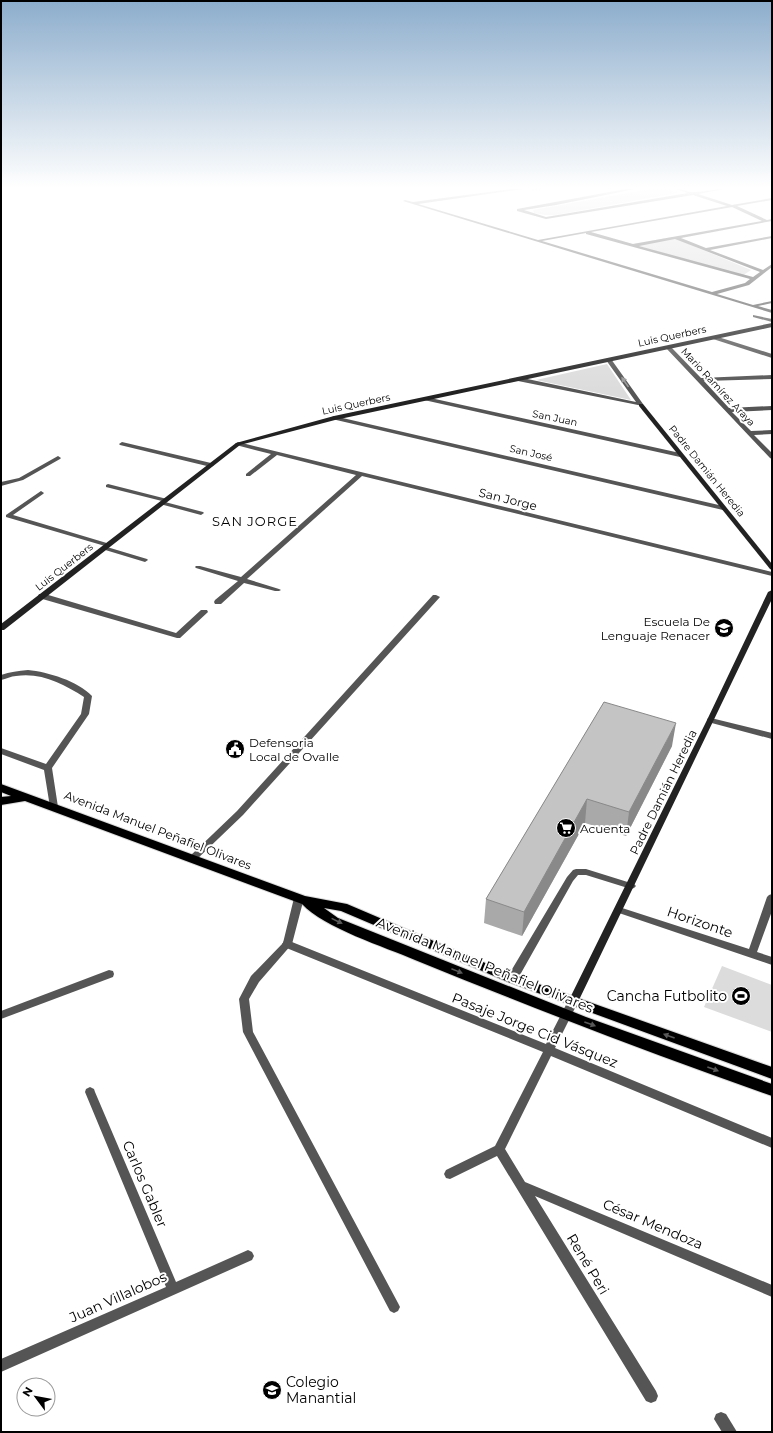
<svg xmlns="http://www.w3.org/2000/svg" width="773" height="1433" font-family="Montserrat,sans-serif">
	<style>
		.green { fill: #dcdcdc }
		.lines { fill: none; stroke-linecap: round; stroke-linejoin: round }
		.primary-casing { stroke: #dbdbdb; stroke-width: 2 }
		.path { stroke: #777; stroke-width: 1.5; stroke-dasharray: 0.5 1; stroke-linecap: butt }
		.lane { fill: #555; fill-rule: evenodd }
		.street { fill: #555; fill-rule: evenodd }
		.secondary { fill: #222; fill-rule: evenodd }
		.primary { fill: #000; fill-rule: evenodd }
		.wall { fill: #a9a9a9 }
		.shaded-wall { fill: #898989 }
		.building { fill: #c4c4c4; stroke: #898989 }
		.oneway { fill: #999 }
		.oneway2 { fill: #595959 }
		.labels { text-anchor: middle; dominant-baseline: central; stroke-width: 4; stroke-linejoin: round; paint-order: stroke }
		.far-street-label { font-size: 10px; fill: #000; stroke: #fff }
		.street-label { font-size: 12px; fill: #000; stroke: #fff }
		.poi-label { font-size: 12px; fill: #000; stroke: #fff; text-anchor: start }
		.neighbourhood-label { font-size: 13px; letter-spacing: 1px; fill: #000; stroke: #fff }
		.near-street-label { font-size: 14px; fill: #000; stroke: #fff }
		.near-poi-label { font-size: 14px; fill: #000; stroke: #fff; text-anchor: end }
	</style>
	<rect width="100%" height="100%" fill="#fff"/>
	<!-- green -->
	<g class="green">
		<path d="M650 189H667L677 193 555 215H545L534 213 533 210Z"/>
		<path d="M672 237 751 270 742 276 632 244Z"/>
		<path d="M607 364 631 400 536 380Z"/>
		<path d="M722 966 772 985V1032L704 1007Z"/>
	</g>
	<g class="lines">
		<defs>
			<path id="primary" d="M1 784 305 896 347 904 516 976 772 1067V1079L508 982 341 911 324 908 338 918 586 1017 772 1084V1096C652 1054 533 1008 415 960 385 947 324 928 302 904L25 801 1 805V797L11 796 1 792Z"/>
		</defs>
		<!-- primary casing -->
		<use href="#primary" class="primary-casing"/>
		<!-- path -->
		<path class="path" d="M532 190 541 189"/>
		<!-- lane -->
		<g class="lane">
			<path d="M433 595H436L440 597 243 815 195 861H189L187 859 189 857 237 811Z"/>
			<path d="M28 670C48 672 78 681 92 696L89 714 52 768 58 807 57 809H51L50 807 44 770 1 754V748L46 764 81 714 84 697C64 684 41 672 16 676 11 676 6 679 1 680V675C10 672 18 671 28 670Z"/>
			<path d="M576 869H586L634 884 636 886 634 888 631 889 586 875H578L573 881 516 982 512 983 508 982 507 979 508 976 567 877 573 870Z"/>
			<path d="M299 895 302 896 304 898 292 944 259 982 249 999 253 1032 398 1303 400 1307 398 1311 394 1313 390 1311 243 1032 239 999 251 976 283 943 294 898 296 896Z"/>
		</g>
		<!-- street -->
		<g class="street">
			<path d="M511 189H523L418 204 538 240 727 206 693 195 546 219 517 211V209L626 189H635L556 205 524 210 546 217 688 193 676 189C683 189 689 193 695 192 705 192 714 189 724 189L698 194 732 205 772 198V200L737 206 767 220 772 219V221L681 238 706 248 772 236V238L710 250 763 270 772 264V267L749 285 717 294 753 305 772 301V303L758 306 772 310V313L403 201 405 200 413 202ZM732 207 762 221 633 244 591 232ZM586 233V234L750 279 745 283 712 292 542 241ZM675 239 760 272 753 277 639 246Z"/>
			<path d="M753 315 772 319V322L753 317Z"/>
			<path d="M715 336 772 354V358L713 339V337Z"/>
			<path d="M666 346H670L701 378 772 375V379L704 381 729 408 772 406V410L732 412 751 431 772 430V434L754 435 772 453V459L770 458 666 348Z"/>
			<path d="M609 358 611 359 643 404V406L518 381 515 379 518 377 636 402 606 360Z"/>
			<path d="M426 397 680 453 683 455 680 457 424 400V398Z"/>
			<path d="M334 416 723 506 726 508 723 510 332 419V417Z"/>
			<path d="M122 442 211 463 214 465 211 467 120 445 119 444Z"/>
			<path d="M238 442 772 572V576L362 476 247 579 279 589 281 590 279 591H275L244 583 221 604H215L214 602 215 600 238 581 196 568 195 567 196 566H200L241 577 356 475 277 455 250 476H246V474L271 454 236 445 235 444Z"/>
			<path d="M58 456 61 458 60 459 23 480 1 486V482L19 478Z"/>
			<path d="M108 484 167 499 168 500 165 502 203 512 204 513 201 515 160 504 159 503 162 501 106 487V485Z"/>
			<path d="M41 491 44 493 43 494 13 515 110 544V546L107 547 147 559 148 560 145 562 102 549V547L105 546 6 517V515Z"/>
			<path d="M39 594H45L176 633 201 610H207L208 612 180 638H177L39 598 38 596Z"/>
			<path d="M708 718H711L772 733V739L708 722 707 720Z"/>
			<path d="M772 894V911L757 952 772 957V965L616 912 614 910 616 908 619 907 749 949 767 897 769 895Z"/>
			<path d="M287 940 546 1044 569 999 573 998 577 999 578 1002 555 1048 772 1138V1148L551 1056 505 1149 525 1182 772 1285V1297L535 1196 656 1391 658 1396 656 1401 651 1403 646 1401 497 1156 450 1179 446 1178 444 1174 446 1170 495 1146 543 1052 284 947 282 944 284 941Z"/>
			<path d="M109 970 113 971 114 974 113 977 1 1019V1011Z"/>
			<path d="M90 1087 94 1089 95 1092 176 1282 248 1250 252 1252 254 1256 252 1260 1 1372V1359L166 1287 85 1092 86 1089Z"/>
			<path d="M721 1412 726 1414 737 1432H722L714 1419 716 1414Z"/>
		</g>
		<!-- secondary -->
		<g class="secondary">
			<path d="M772 323V327L335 420 240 445 4 630H1V624L236 443 334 416Z"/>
			<path d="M639 404H643L772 564V570L770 569 639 406Z"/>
			<path d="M772 590V599L578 1002 577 1005 573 1006 569 1005 568 1002 707 720 768 592Z"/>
		</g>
		<!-- primary -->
		<use href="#primary" class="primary"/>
	</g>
	<!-- wall -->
	<path class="wall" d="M604 702 672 746 626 836 585 823 522 936 484 923 486 899Z"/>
	<!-- shaded-wall -->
	<g class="shaded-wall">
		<path d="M676 723 672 746 626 836 629 812Z"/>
		<path d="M587 799 585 823 522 936 524 912Z"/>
	</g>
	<!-- building -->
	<path class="building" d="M604 702 676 723 629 812 587 799 524 912 486 899Z"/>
	<!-- one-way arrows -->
	<defs><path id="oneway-solid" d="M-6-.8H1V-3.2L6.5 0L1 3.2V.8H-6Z"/></defs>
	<use class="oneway" href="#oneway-solid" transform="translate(625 382) rotate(-125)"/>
	<g class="oneway2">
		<use href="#oneway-solid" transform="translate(337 921) rotate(26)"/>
		<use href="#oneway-solid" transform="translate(457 971) rotate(22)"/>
		<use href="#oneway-solid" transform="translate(590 1024) rotate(20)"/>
		<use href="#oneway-solid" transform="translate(669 1036) rotate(-160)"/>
		<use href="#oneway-solid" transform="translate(713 1069) rotate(20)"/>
	</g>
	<!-- sky -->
	<linearGradient id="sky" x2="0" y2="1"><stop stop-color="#8cadcc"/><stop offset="0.48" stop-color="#fff"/><stop offset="1" stop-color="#fff" stop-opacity="0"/></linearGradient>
	<rect width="773" height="390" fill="url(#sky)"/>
	<!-- icons -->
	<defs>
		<symbol id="school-disc" viewBox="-11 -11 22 22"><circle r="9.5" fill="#000" stroke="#fff"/><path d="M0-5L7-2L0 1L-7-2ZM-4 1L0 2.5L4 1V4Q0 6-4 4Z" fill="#fff"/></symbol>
		<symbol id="civic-disc" viewBox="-11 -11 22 22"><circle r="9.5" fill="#000" stroke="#fff"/><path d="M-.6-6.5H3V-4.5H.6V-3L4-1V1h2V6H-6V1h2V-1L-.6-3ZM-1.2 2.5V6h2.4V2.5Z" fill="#fff"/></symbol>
		<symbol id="supermarket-disc" viewBox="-11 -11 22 22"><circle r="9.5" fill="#000" stroke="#fff"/><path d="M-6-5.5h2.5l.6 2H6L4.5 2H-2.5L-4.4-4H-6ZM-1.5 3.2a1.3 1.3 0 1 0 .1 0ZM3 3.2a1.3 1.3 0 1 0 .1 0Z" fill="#fff"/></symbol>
		<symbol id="stadium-disc" viewBox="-11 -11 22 22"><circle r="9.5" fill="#000" stroke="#fff"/><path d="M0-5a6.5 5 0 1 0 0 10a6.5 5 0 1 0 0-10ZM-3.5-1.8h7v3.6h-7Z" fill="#fff"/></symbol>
	</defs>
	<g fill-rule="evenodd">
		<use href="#school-disc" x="713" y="617" width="22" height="22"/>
		<use href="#civic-disc" x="224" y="738" width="22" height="22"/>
		<use href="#supermarket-disc" x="555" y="817" width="22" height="22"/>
		<use href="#stadium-disc" x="730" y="985" width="22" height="22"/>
		<use href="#school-disc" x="261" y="1379" width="22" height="22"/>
	</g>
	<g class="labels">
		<!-- far-street labels -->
		<g class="far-street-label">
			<text transform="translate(672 336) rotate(-12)">Luis Querbers</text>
			<text transform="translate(718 387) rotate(47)">Mario Ramírez Araya</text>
			<text transform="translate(356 404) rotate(-12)">Luis Querbers</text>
			<text transform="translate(555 418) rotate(12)">San Juan</text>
			<text transform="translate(531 453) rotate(13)">San José</text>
			<text transform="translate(707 471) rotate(51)">Padre Damián Heredia</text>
			<text transform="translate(64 567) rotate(-38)">Luis Querbers</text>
		</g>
		<!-- street labels -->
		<g class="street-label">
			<text transform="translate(508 499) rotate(14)">San Jorge</text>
			<text transform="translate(663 792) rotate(-64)">Padre Damián Heredia</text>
			<text transform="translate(158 830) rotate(21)">Avenida Manuel Peñafiel Olivares</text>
		</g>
		<!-- poi labels -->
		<g class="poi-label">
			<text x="710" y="621" text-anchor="end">Escuela De<tspan x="710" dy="14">Lenguaje Renacer</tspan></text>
			<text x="249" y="742">Defensoria<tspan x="249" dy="14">Local de Ovalle</tspan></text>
			<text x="580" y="828">Acuenta</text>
		</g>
		<!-- neighbourhood labels -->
		<g class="neighbourhood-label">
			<text x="255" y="521">SAN JORGE</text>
		</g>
		<!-- near-street labels -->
		<g class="near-street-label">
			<text transform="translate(700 922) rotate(19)">Horizonte</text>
			<text transform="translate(485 965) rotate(22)">Avenida Manuel Peñafiel Olivares</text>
			<text transform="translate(535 1030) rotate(22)">Pasaje Jorge Cid Vásquez</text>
			<text transform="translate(145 1184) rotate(67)">Carlos Gabler</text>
			<text transform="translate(653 1224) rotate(23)">César Mendoza</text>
			<text transform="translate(588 1264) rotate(59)">René Peri</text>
			<text transform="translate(118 1297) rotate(-24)">Juan Villalobos</text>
		</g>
		<!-- near-poi labels -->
		<g class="near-poi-label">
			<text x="727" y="996">Cancha Futbolito</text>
			<text x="286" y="1382" text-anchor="start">Colegio<tspan x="286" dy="16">Manantial</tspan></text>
		</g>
	</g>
	<!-- border -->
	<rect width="773" height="1433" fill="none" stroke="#000000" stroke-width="4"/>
	<!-- north arrow -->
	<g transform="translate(36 1397) rotate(302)"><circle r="19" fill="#ffffff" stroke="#999999"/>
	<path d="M0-3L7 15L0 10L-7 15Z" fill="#000000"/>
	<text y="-6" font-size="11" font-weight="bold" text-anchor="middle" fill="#000000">N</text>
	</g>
</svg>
